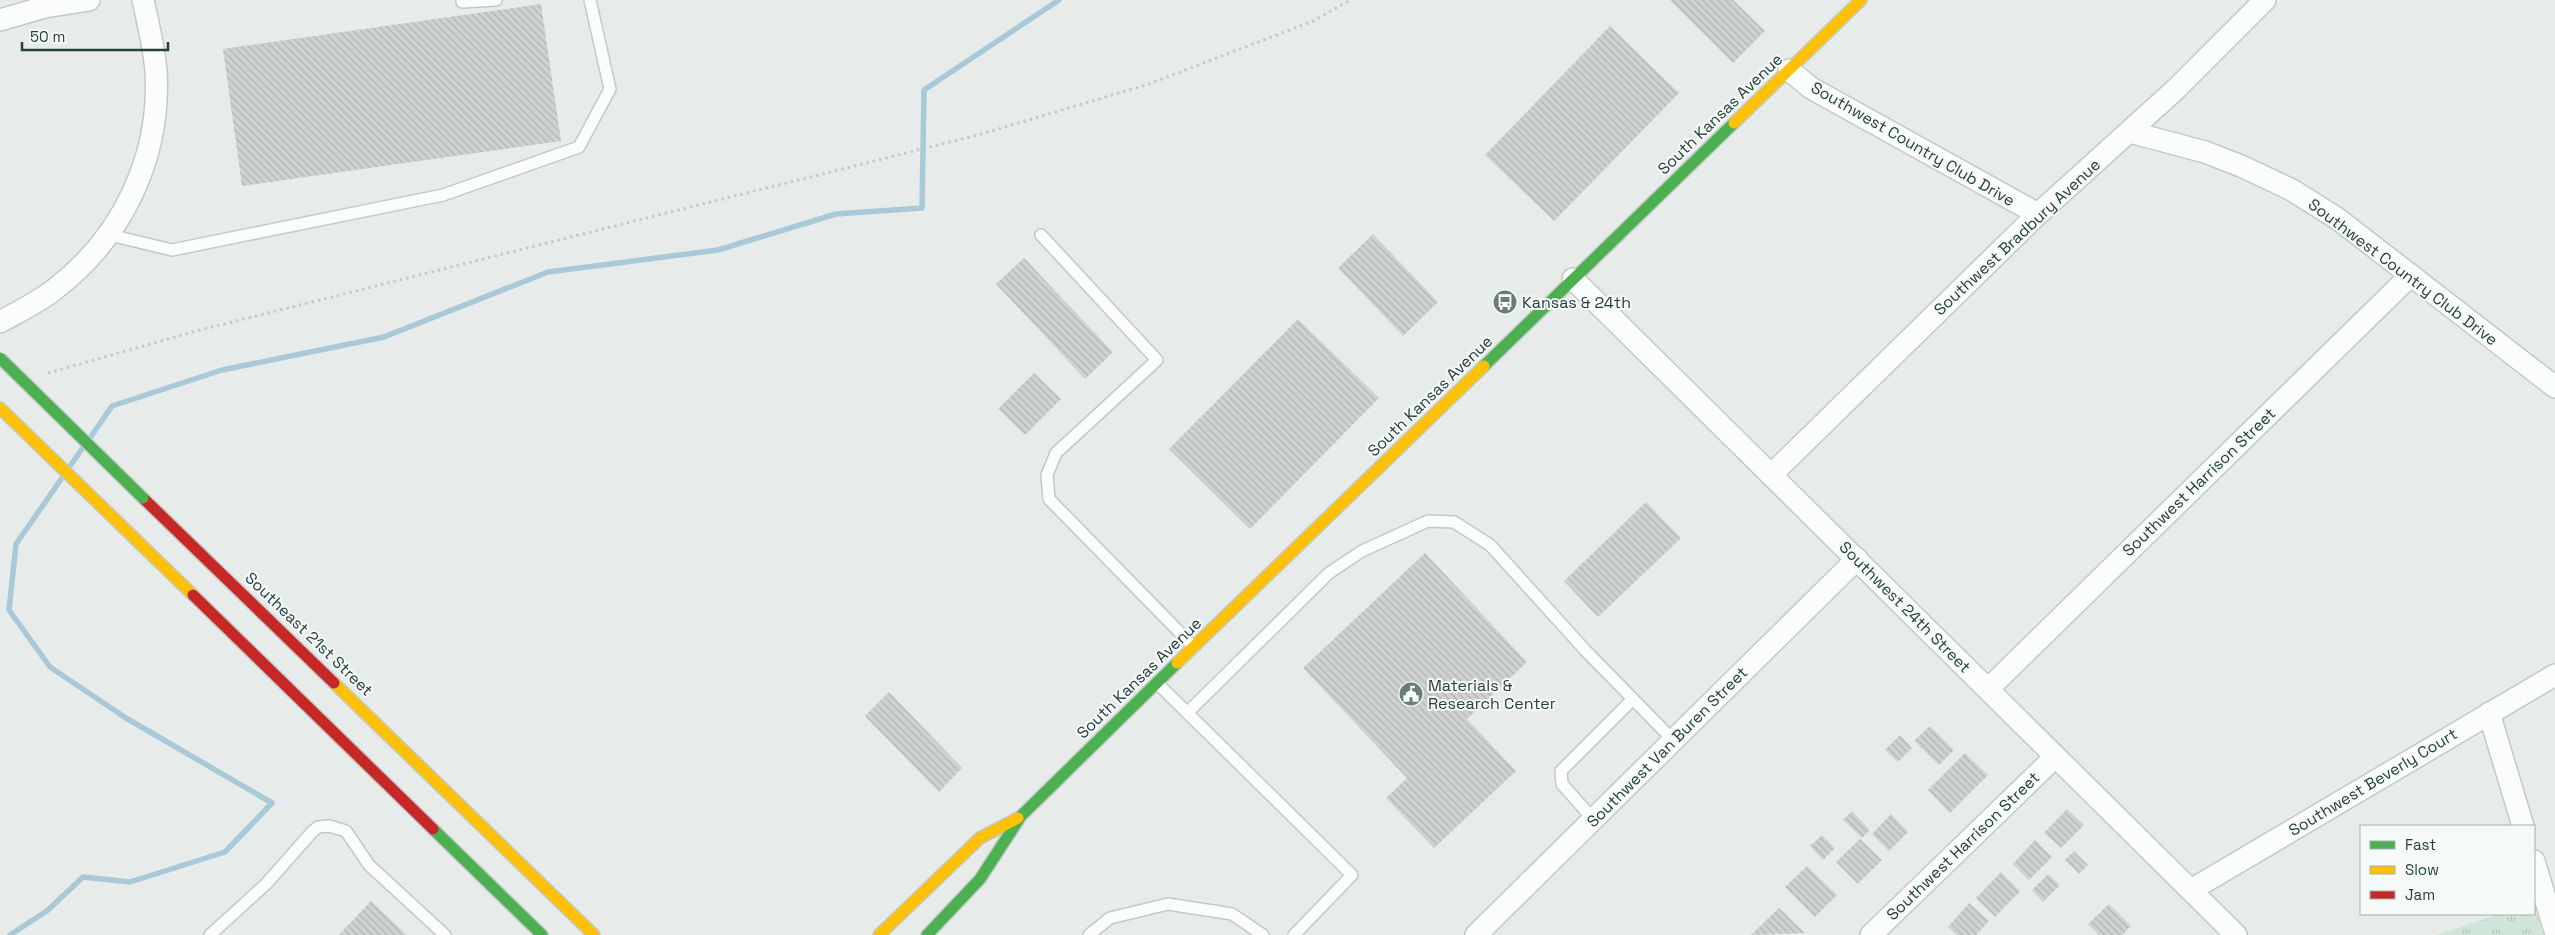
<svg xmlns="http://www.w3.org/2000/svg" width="2555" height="935" font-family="'Space Grotesk',sans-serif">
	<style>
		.grass { fill: url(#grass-tufts) }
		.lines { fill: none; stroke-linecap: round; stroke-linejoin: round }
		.stream { stroke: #a9c9d8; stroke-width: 5.5 }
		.building { fill: url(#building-back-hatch) }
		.lane-casing { stroke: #c4c9c7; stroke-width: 14 }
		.street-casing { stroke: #c4c9c7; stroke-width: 24 }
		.fast-casing { stroke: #c2c9c8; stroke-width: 14 }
		.slow-casing { stroke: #c2c9c8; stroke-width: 14 }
		.jam-casing { stroke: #c2c9c8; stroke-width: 14 }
		.path { stroke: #c3cbca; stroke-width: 3; stroke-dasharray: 2.5 4; stroke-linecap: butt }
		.lane { stroke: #fbfcfc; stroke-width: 11 }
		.street { stroke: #fbfcfc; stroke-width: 21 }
		.fast { stroke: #4caf50; stroke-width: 11 }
		.slow { stroke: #ffc107; stroke-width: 11 }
		.jam { stroke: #c62828; stroke-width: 11 }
		.fast-bridge-casing { stroke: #c2c9c8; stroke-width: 14; stroke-linecap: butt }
		.fast-bridge { stroke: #4caf50; stroke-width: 11 }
		.labels { text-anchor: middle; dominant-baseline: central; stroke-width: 4; stroke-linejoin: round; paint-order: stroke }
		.street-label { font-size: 16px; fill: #243f3d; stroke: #f5faf9 }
		.poi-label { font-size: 16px; fill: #243f3d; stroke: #f5faf9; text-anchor: start }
	</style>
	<defs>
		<pattern id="grass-tufts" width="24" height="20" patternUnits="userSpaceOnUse" patternTransform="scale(1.25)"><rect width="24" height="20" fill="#d0e4da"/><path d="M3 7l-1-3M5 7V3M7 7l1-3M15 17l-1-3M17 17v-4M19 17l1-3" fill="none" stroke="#b2c5bc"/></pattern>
		<pattern id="building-back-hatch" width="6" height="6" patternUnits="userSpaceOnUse" patternTransform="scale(1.25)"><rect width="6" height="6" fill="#ced3d2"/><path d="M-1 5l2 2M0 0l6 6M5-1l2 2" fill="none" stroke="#b1b6b5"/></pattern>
	</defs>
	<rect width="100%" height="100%" fill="#e7ecea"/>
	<!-- grass -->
	<path class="grass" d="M2534 904 2543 935H2436L2500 914H2534Z"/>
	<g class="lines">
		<!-- stream -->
		<g class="stream">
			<path d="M90 438 112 406 222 370 384 337 548 272 718 250 836 214 922 208 924 90 1059 0"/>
			<path d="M70 466 82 449"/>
			<path d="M10 935 48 910 83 877 130 882 225 852 272 803 126 718 50 667 9 610 16 544 62 478"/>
		</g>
	</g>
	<!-- building -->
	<g class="building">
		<path d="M1670 0H1733L1765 31 1733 63Z"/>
		<path d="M541 4 561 141 242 186 223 49Z"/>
		<path d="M1610 26 1679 93 1554 221 1485 155Z"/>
		<path d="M1373 234 1438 302 1403 336 1338 268Z"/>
		<path d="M1024 258 1113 352 1085 379 996 284Z"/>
		<path d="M1298 319 1379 398 1250 529 1169 449Z"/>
		<path d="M1034 373 1061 399 1025 435 998 409Z"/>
		<path d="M1646 502 1681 538 1598 617 1564 581Z"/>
		<path d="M1425 553 1527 662 1467 719 1516 771 1434 848 1386 798 1407 778 1303 668Z"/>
		<path d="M889 692 962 768 939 792 865 716Z"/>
		<path d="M1930 726 1954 750 1939 765 1914 741Z"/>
		<path d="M1900 735 1912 748 1898 762 1885 750Z"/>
		<path d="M1965 753 1988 775 1950 813 1928 790Z"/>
		<path d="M2067 809 2084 825 2061 848 2044 833Z"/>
		<path d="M1852 811 1870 830 1862 838 1843 820Z"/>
		<path d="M1891 814 1908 832 1889 851 1872 834Z"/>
		<path d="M1822 835 1835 848 1823 860 1810 846Z"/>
		<path d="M1860 839 1882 860 1858 884 1836 862Z"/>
		<path d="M2035 840 2052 857 2029 880 2013 864Z"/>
		<path d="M2074 851 2088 865 2079 874 2065 860Z"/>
		<path d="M1807 866 1837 895 1815 917 1785 887Z"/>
		<path d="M2001 872 2020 891 1995 917 1976 898Z"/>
		<path d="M2048 874 2060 885 2043 902 2032 890Z"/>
		<path d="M371 901 407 935H339Z"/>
		<path d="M1969 903 1989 921 1976 935H1957L1948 927Z"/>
		<path d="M2109 904 2131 926 2122 935H2099L2088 924Z"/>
		<path d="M1779 908 1805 933 1751 935Z"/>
	</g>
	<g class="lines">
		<defs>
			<g id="lane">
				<path d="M462 2 496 0"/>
				<path d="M110 235 172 250 443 195 579 147 610 89 590 0"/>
				<path d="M1041 235 1157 360 1056 453 1047 475 1049 499 1194 647"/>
				<path d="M1157 683 1352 875 1294 935"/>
				<path d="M1188 712 1329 573 1362 551 1428 521 1454 522 1490 545 1585 650 1673 740"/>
				<path d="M1593 819 1562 784 1561 771 1633 699"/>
				<path d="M210 935 266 884 312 832 318 827 329 826 346 831 369 865 445 935"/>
				<path d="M1089 935 1110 918 1168 904 1232 914 1263 935"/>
			</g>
			<g id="street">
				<path d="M0 20 45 7 89 0"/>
				<path d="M1789 70 1811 88 2038 214"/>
				<path d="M2130 132 2205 152 2241 166 2292 190 2338 219 2555 387"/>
				<path d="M1573 279 2236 935"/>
				<path d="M0 322C18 312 39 302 55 289 123 237 161 156 156 71 154 47 148 23 143 0"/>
				<path d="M1771 475 2038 214 2176 89 2265 0"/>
				<path d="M1988 689 2411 275"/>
				<path d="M2489 713 2523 826"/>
				<path d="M2534 861 2555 931"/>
				<path d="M2191 890 2555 675"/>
				<path d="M1476 935 1857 559"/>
				<path d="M1871 935 2055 757"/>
			</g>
			<g id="fast">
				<path d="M1484 366 1734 123"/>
				<path d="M433 829 542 935"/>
				<path d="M927 935 980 879 1021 816 1177 663"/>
			</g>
			<g id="slow">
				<path d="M1734 123 1861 0"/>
				<path d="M0 408 193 595"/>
				<path d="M1177 663 1484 366"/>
				<path d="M334 683 594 935"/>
				<path d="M879 935 980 838 1018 818"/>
			</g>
			<g id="jam">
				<path d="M143 498 334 683"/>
				<path d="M193 595 433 829"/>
			</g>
		</defs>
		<!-- lane casing -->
		<use href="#lane" class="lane-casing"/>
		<!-- street casing -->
		<use href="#street" class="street-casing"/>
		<!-- fast casing -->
		<use href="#fast" class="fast-casing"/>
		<!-- slow casing -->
		<use href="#slow" class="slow-casing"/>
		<!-- jam casing -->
		<use href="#jam" class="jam-casing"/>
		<!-- path -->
		<path class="path" d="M48 373 200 330 978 135 1146 85 1313 21 1350 0"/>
		<!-- lane -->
		<use href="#lane" class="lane"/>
		<!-- street -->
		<use href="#street" class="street"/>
		<!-- fast -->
		<use href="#fast" class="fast"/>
		<!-- slow -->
		<use href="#slow" class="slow"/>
		<!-- jam -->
		<use href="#jam" class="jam"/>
		<defs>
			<path id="fast-bridge" d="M0 358 143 498"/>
		</defs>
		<!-- fast-bridge casing -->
		<use href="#fast-bridge" class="fast-bridge-casing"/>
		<!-- fast-bridge -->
		<use href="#fast-bridge" class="fast-bridge"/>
	</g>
	<!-- icons -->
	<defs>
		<symbol id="bus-disc" viewBox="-11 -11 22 22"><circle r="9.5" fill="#687c7a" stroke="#f5faf9"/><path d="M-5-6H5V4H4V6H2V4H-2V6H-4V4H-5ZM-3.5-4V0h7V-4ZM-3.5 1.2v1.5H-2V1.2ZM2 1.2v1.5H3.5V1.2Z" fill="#fff"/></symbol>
		<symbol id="civic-disc" viewBox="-11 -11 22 22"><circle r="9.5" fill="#687c7a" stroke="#f5faf9"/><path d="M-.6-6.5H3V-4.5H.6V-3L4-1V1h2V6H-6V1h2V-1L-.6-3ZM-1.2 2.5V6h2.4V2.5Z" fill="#fff"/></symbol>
	</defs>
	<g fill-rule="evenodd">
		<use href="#bus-disc" x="1491" y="288" width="28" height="28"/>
		<use href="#civic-disc" x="1397" y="680" width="28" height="28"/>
	</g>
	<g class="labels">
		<!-- street labels -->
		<g class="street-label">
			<text transform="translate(1720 114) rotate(-44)">South Kansas Avenue</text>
			<text transform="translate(1913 144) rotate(30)">Southwest Country Club Drive</text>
			<text transform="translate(2017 237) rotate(-43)">Southwest Bradbury Avenue</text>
			<text transform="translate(2403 272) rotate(37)">Southwest Country Club Drive</text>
			<text transform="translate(1430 396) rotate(-44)">South Kansas Avenue</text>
			<text transform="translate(2199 482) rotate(-44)">Southwest Harrison Street</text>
			<text transform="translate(1905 607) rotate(45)">Southwest 24th Street</text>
			<text transform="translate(309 634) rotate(44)">Southeast 21st Street</text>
			<text transform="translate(1139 678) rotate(-44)">South Kansas Avenue</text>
			<text transform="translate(1667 747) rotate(-45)">Southwest Van Buren Street</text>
			<text transform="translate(2373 782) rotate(-31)">Southwest Beverly Court</text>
			<text transform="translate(1963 846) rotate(-44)">Southwest Harrison Street</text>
		</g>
		<!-- poi labels -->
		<g class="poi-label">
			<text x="1522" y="302">Kansas &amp; 24th</text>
			<text x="1428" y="685">Materials &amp;<tspan x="1428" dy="18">Research Center</tspan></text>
		</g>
	</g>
	<!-- legend -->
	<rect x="2360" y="825" width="175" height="90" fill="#f5faf9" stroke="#a1afae"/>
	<rect x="2370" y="841" width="25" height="8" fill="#4caf50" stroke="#a1afae"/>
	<text x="2405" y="850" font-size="15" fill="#243f3d">Fast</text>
	<rect x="2370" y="866" width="25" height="8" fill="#ffc107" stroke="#a1afae"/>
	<text x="2405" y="875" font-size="15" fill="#243f3d">Slow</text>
	<rect x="2370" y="891" width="25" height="8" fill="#c62828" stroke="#a1afae"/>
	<text x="2405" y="900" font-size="15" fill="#243f3d">Jam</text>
	<!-- scale -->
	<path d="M22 42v8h146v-8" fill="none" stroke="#243f3d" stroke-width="2.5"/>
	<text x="30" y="42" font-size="15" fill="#243f3d" stroke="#f5faf9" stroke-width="4" paint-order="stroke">50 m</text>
</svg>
